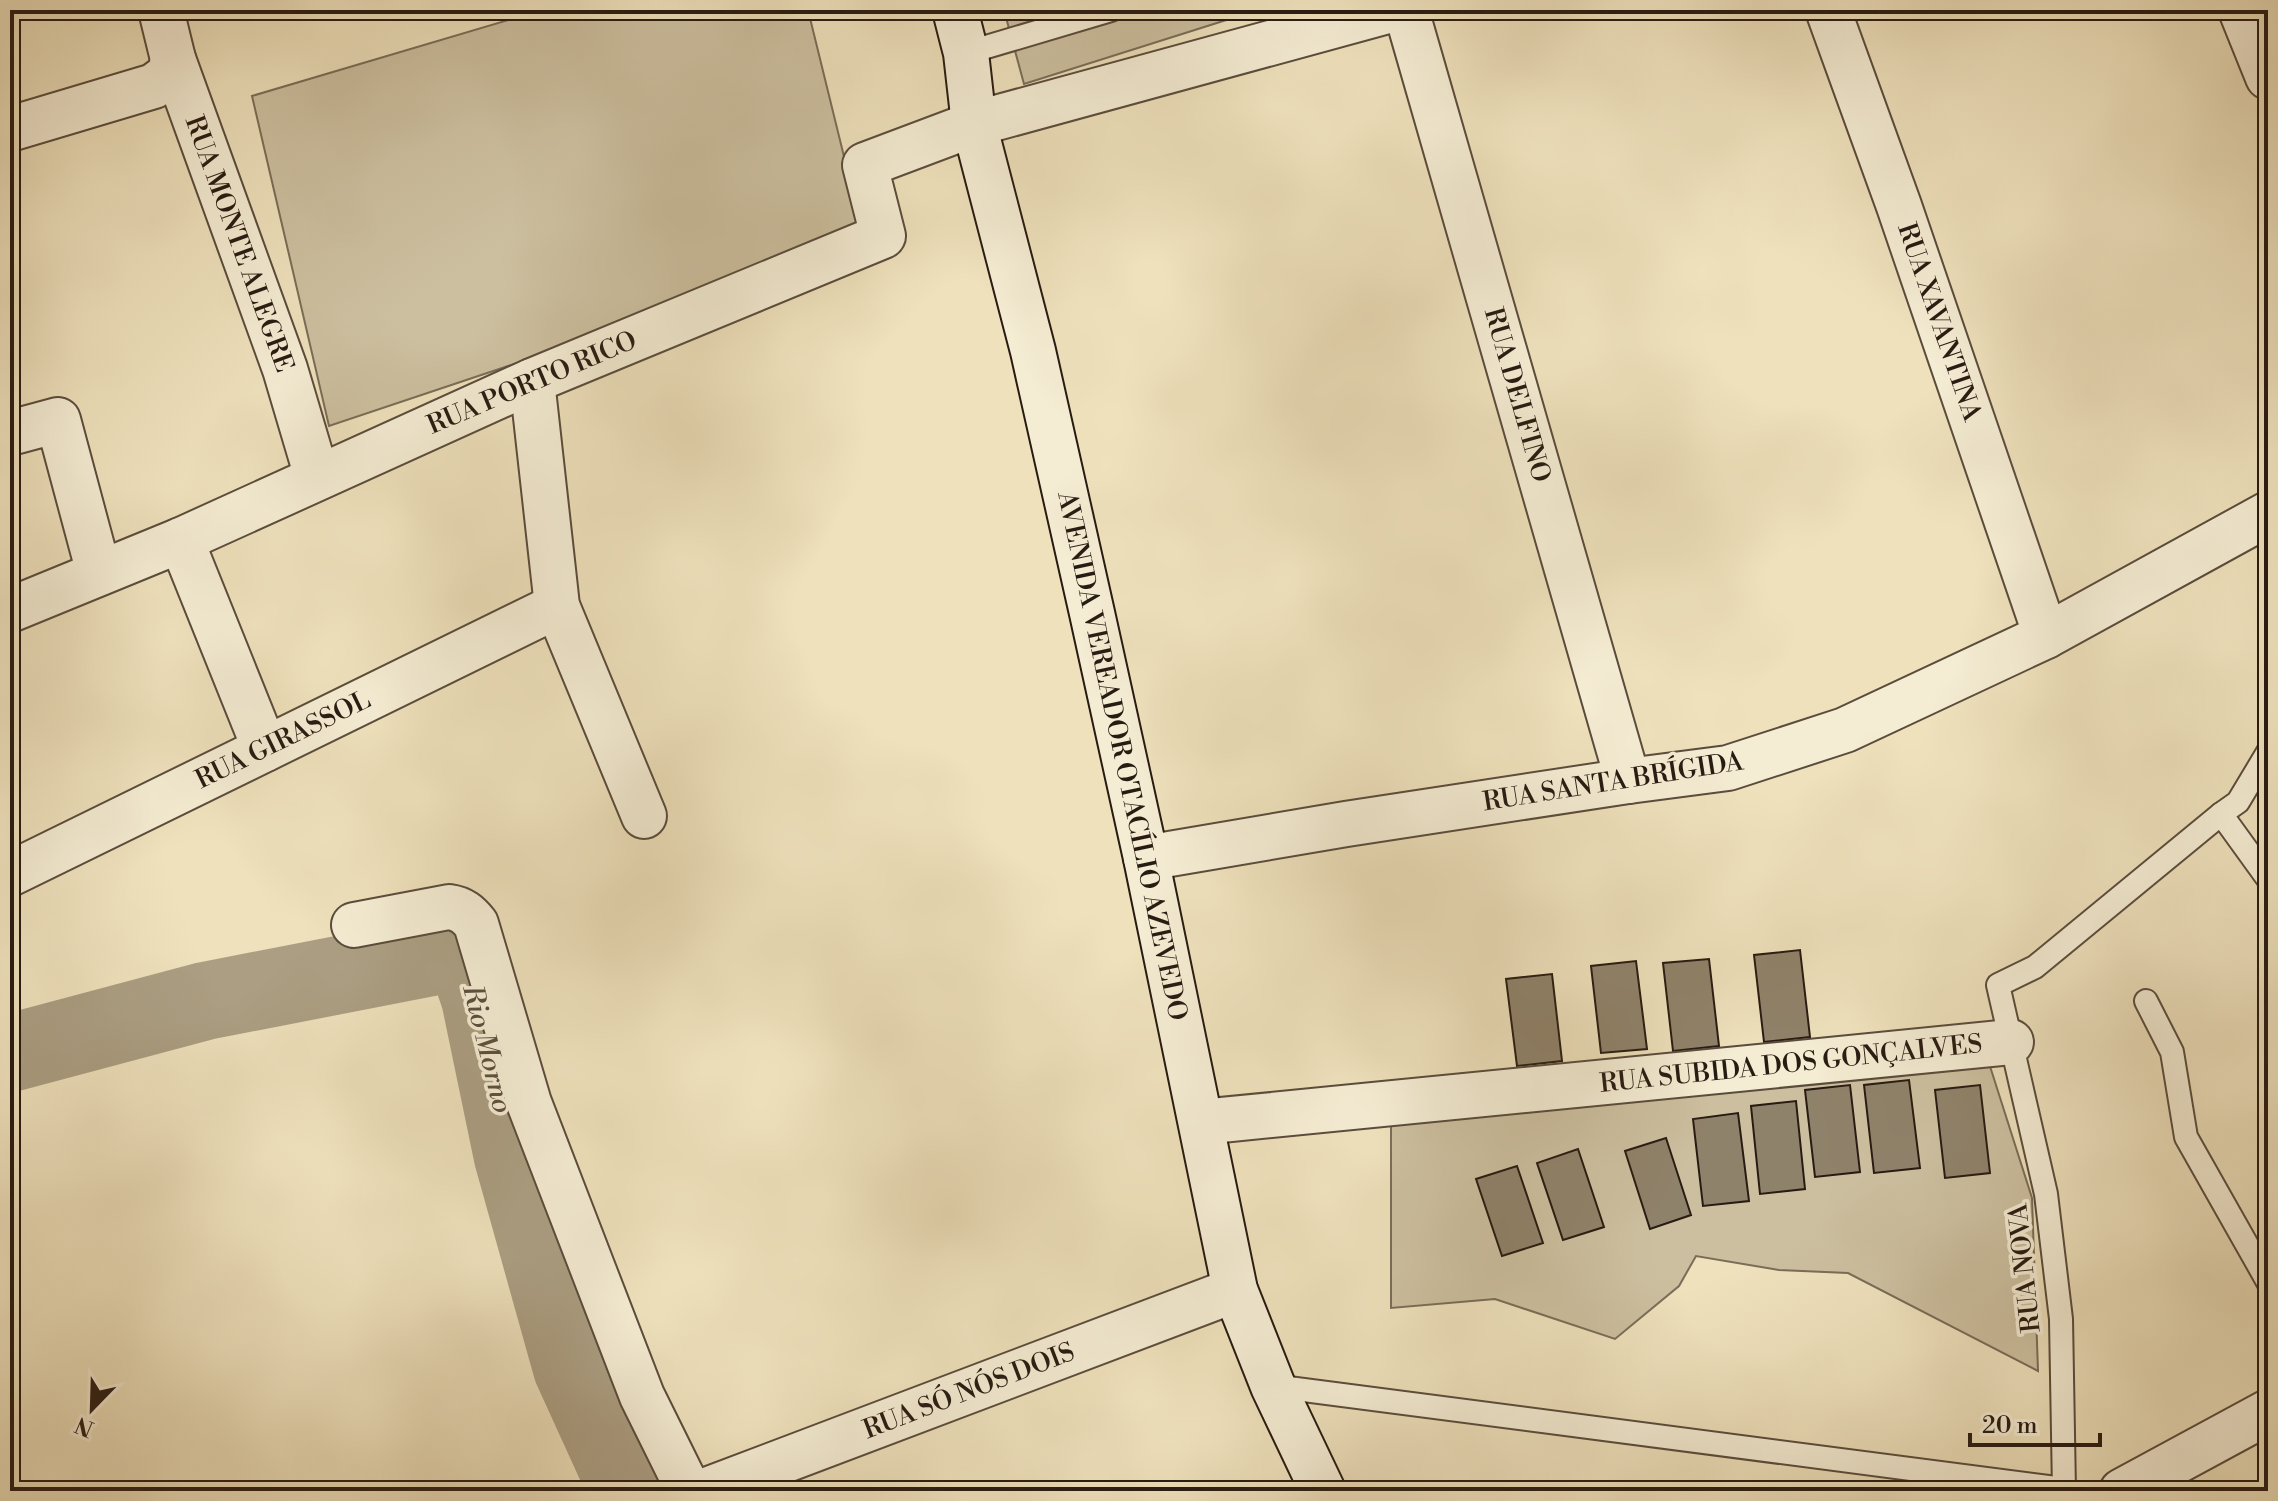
<svg xmlns="http://www.w3.org/2000/svg" width="2278" height="1501" font-family="'Libre Bodoni',serif">
	<style>
		.green { fill: #ccbf9f; stroke: #7a6d58; stroke-width: 2 }
		.lines { fill: none; stroke-linecap: round; stroke-linejoin: round }
		.river { stroke: #ab9e82; stroke-width: 78 }
		.building { fill: #8f826a; stroke: #281b12; stroke-width: 2 }
		.service-casing { stroke: #5a4c3c; stroke-width: 26 }
		.minor-casing { stroke: #5a4c3c; stroke-width: 48 }
		.secondary-casing { stroke: #281b12; stroke-width: 48 }
		.service { stroke: #f4ecd3; stroke-width: 22 }
		.minor { stroke: #f4ecd3; stroke-width: 44 }
		.secondary { stroke: #f4ecd3; stroke-width: 44 }
		.labels { text-anchor: middle; dominant-baseline: central; stroke-width: 7; stroke-linejoin: round; paint-order: stroke }
		.street-label { font-size: 26px; fill: #281b12; stroke: #f4ecd3 }
		.water-label { font-size: 28px; font-style: italic; fill: #5c4f3f; stroke: #f4ecd3 }
	</style>
	<rect width="100%" height="100%" fill="#eee1bc"/>
	<filter id="stains"><feTurbulence type="fractalNoise" baseFrequency=".0025" numOctaves="4"/><feColorMatrix values="0 0 0 0 .2 0 0 0 0 .09 0 0 0 0 .02 0 0 0 .5 -.17"/></filter>
	<radialGradient id="worn" r=".72"><stop offset=".6" stop-color="#630" stop-opacity="0"/><stop offset="1" stop-color="#630" stop-opacity=".3"/></radialGradient>
	<!-- green -->
	<g class="green">
		<path d="M542 10H808L866 246 329 426 252 96Z"/>
		<path d="M1004 10H1258L1024 84Z"/>
		<path d="M1988 1060 2032 1198 2038 1371 1848 1273 1779 1270 1696 1256 1679 1286 1615 1339 1495 1299 1391 1308V1118Z"/>
	</g>
	<g class="lines">
		<!-- river -->
		<path class="river" d="M10 1053 205 1001 457 952 470 969 480 998 513 1157 572 1368 628 1491"/>
	</g>
	<!-- building -->
	<g class="building">
		<path d="M1800 950 1810 1037 1764 1042 1754 955Z"/>
		<path d="M1709 959 1719 1046 1673 1051 1663 963Z"/>
		<path d="M1636 961 1647 1049 1601 1053 1591 966Z"/>
		<path d="M1552 974 1562 1061 1517 1066 1506 979Z"/>
		<path d="M1909 1080 1920 1168 1874 1173 1864 1085Z"/>
		<path d="M1850 1085 1860 1172 1815 1177 1805 1090Z"/>
		<path d="M1980 1085 1990 1173 1945 1178 1935 1090Z"/>
		<path d="M1796 1101 1805 1189 1760 1194 1751 1106Z"/>
		<path d="M1738 1113 1749 1201 1703 1206 1693 1119Z"/>
		<path d="M1666 1138 1691 1215 1650 1229 1625 1151Z"/>
		<path d="M1578 1149 1604 1227 1563 1240 1537 1163Z"/>
		<path d="M1517 1166 1543 1243 1502 1256 1476 1179Z"/>
	</g>
	<g class="lines">
		<defs>
			<g id="service">
				<path d="M966 53 1111 10"/>
				<path d="M2221 814 2268 879"/>
				<path d="M2146 1001 2172 1052 2186 1137 2268 1282"/>
				<path d="M1273 1386 2064 1489"/>
				<path d="M2064 1491 2061 1319 2046 1194 1998 985 2035 967 2221 814 2238 802 2268 752"/>
			</g>
			<g id="minor">
				<path d="M161 10 173 59 285 369 317 477"/>
				<path d="M1406 10 1628 781"/>
				<path d="M1828 10 1899 206 2046 636"/>
				<path d="M2241 10 2268 77"/>
				<path d="M10 129 154 86 170 74 173 59"/>
				<path d="M532 381 557 606 644 816"/>
				<path d="M10 433 58 420 99 573"/>
				<path d="M181 540 265 749"/>
				<path d="M10 610 181 540 532 381 883 236 865 165 974 124 1391 10"/>
				<path d="M1146 858 1346 824 1628 781 1728 768 1845 730 2046 636 2268 514"/>
				<path d="M10 874 557 606"/>
				<path d="M354 925 449 907C462 909 468 914 476 924L529 1103 642 1396 689 1491"/>
				<path d="M1201 1122 2011 1042"/>
				<path d="M704 1491 1235 1290"/>
				<path d="M2122 1491 2268 1412"/>
			</g>
			<path id="secondary" d="M955 10 966 53 974 124 1033 351 1092 613 1146 858 1235 1290 1273 1386 1323 1491"/>
		</defs>
		<!-- service casing -->
		<use href="#service" class="service-casing"/>
		<!-- minor casing -->
		<use href="#minor" class="minor-casing"/>
		<!-- secondary casing -->
		<use href="#secondary" class="secondary-casing"/>
		<!-- service -->
		<use href="#service" class="service"/>
		<!-- minor -->
		<use href="#minor" class="minor"/>
		<!-- secondary -->
		<use href="#secondary" class="secondary"/>
	</g>
	<g class="labels">
		<!-- street labels -->
		<g class="street-label">
			<text transform="translate(239 244) rotate(70)">RUA MONTE ALEGRE</text>
			<text transform="translate(1939 322) rotate(71)">RUA XAVANTINA</text>
			<text transform="translate(532 383) rotate(-23)">RUA PORTO RICO</text>
			<text transform="translate(1517 395) rotate(74)">RUA DELFINO</text>
			<text transform="translate(283 740) rotate(-26)">RUA GIRASSOL</text>
			<text transform="translate(1122 756) rotate(78)">AVENIDA VEREADOR OTACÍLIO AZEVEDO</text>
			<text transform="translate(1613 782) rotate(-9)">RUA SANTA BRÍGIDA</text>
			<text transform="translate(1791 1064) rotate(-6)">RUA SUBIDA DOS GONÇALVES</text>
			<text transform="translate(2025 1268) rotate(-96)">RUA NOVA</text>
			<text transform="translate(969 1391) rotate(-21)">RUA SÓ NÓS DOIS</text>
		</g>
		<!-- water labels -->
		<g class="water-label">
			<text transform="translate(487 1049) rotate(76)">Rio Morno</text>
		</g>
	</g>
	<!-- margin -->
	<rect width="2278" height="1501" fill="none" stroke="#eee1bc" stroke-width="40"/>
	<rect x="12" y="12" width="2254" height="1477" fill="none" stroke="#281b12" stroke-width="4"/>
	<rect x="20" y="20" width="2238" height="1461" fill="none" stroke="#281b12" stroke-width="2"/>
	<!-- north arrow -->
	<g transform="translate(92 1409) rotate(203)" stroke="#f4ecd3" stroke-width="6" paint-order="stroke">
	<path d="M0-6L14 30L0 20L-14 30Z" fill="#281b12"/>
	<text y="-12" font-size="22" font-weight="bold" text-anchor="middle" fill="#281b12">N</text>
	</g>
	<!-- scale -->
	<path d="M1970 1433v12h130v-12" fill="none" stroke="#281b12" stroke-width="4"/>
	<text x="1982" y="1433" font-size="24" fill="#281b12" stroke="#f4ecd3" stroke-width="6" paint-order="stroke">20 m</text>
	<rect width="100%" height="100%" filter="url(#stains)"/>
	<rect width="100%" height="100%" fill="url(#worn)"/>
</svg>
